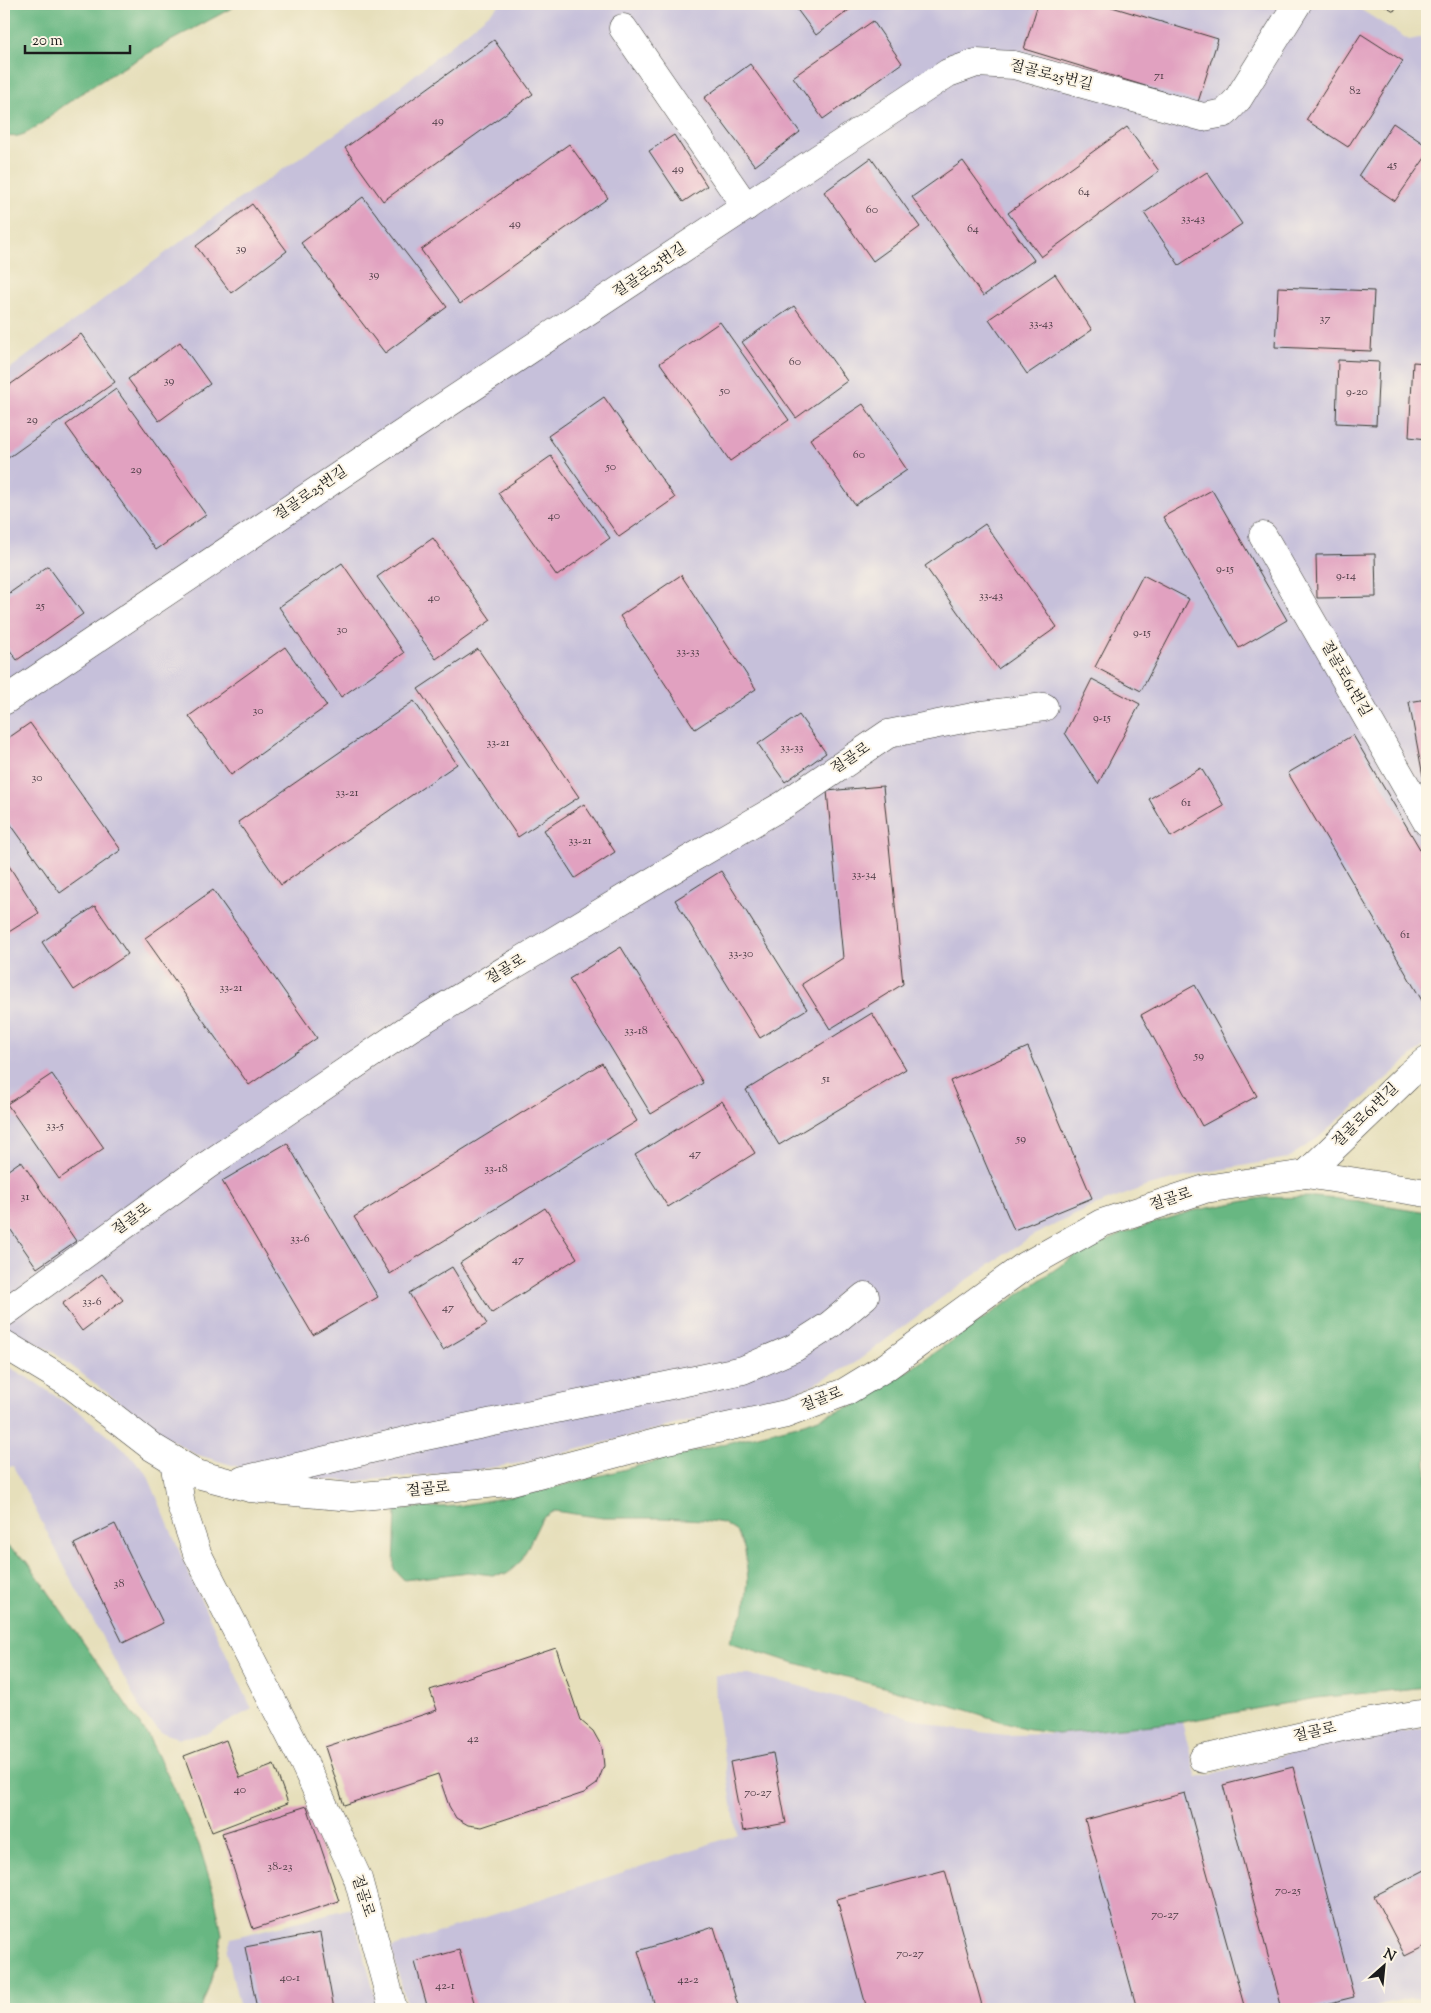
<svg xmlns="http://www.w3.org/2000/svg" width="1431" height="2013" font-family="'Sorts Mill Goudy','Noto Serif KR',serif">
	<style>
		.industrial { fill: #c6c0da }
		.forest { fill: #68b782; stroke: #426a4f }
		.building { fill: #e1a1c0 }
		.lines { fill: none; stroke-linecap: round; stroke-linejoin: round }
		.minor-casing { stroke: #3a3934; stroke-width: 29 }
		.minor { stroke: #fff; stroke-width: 28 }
		.labels { text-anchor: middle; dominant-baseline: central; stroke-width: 4; stroke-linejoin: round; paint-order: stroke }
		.number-label { font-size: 12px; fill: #4d3d45 }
		.street-label { font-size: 15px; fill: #1c1c1c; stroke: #fcf5e5 }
	</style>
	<rect width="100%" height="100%" fill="#fcf5e5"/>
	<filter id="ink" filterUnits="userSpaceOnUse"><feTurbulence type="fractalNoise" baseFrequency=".02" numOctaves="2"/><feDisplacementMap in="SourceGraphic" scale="10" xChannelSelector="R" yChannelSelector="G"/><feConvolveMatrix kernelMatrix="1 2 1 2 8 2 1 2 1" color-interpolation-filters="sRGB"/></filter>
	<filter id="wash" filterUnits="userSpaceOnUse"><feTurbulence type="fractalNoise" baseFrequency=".0096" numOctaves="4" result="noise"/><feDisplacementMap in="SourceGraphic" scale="20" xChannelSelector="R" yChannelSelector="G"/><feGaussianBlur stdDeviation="1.12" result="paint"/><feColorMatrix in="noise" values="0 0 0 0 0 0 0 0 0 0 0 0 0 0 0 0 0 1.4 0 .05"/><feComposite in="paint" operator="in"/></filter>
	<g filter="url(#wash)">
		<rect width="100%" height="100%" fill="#e6dfbb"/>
		<!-- industrial -->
		<g class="industrial">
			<path d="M501 4H1352L1409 40 1424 37 1427 29V1043L1318 1138 1288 1158 1207 1172 1148 1186 1089 1208 1032 1236 948 1293 855 1363 804 1389 706 1417 528 1462 463 1472 356 1481 306 1479 255 1472 195 1454 166 1437 53 1352 4 1326V373L226 208 379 104Z"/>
			<path d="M4 1364 35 1382 84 1416 121 1446 147 1474 190 1576 252 1709 206 1734 178 1738 161 1732 144 1715 74 1585 13 1466 4 1468Z"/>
			<path d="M715 1675H750L792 1684 952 1729 1006 1735 1058 1734 1182 1722 1197 1778 1338 1740 1427 1728V2000L1410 1999 1367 2009H408L391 1948 737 1835 716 1706Z"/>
			<path d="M351 1908 379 2009H240L227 1951 231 1938Z"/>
		</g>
		<!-- forest -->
		<g class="forest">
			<path d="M4 4H239C181 36 120 66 66 104 50 114 25 144 4 135Z"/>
			<path d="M1314 1197 1358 1201 1427 1212V1687L1316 1698 1182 1722 1058 1734 1024 1729 967 1710 781 1659 729 1642 745 1609 748 1580 745 1550 737 1532 723 1523 704 1520 662 1518H603L554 1511 542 1518 521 1561 507 1574 492 1575 468 1572 404 1580 394 1569 396 1509 458 1506 536 1492 805 1423 851 1406 909 1370 1076 1255 1129 1231 1192 1211 1262 1198Z"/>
			<path d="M4 1544 27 1561 148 1736 172 1784 199 1845 213 1890 222 1934 216 1965 201 2009H4Z"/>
		</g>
		<g id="blocks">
			<!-- building -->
			<g class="building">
				<path d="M793 4H857L816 35Z"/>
				<path d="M1038 4H1102L1218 39 1198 102 1024 49Z"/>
				<path d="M1382 4H1398L1394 11Z"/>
				<path d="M873 21 902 63 823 119 793 77Z"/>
				<path d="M1361 34 1403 61 1348 147 1306 120Z"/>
				<path d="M494 40 533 94 383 201 345 148Z"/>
				<path d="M750 64 800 132 755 166 704 98Z"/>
				<path d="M1393 123 1427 146V155L1395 201 1358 176Z"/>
				<path d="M1127 127 1159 171 1041 257 1008 213Z"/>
				<path d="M674 135 707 186 683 202 649 151Z"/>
				<path d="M569 144 608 198 460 304 421 250Z"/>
				<path d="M871 158 920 227 873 261 824 192Z"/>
				<path d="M963 161 1034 260 983 296 912 197Z"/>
				<path d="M1207 172 1242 224 1179 265 1144 213Z"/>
				<path d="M363 197 447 307 385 353 301 243Z"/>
				<path d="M252 204 287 251 231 293 196 246Z"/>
				<path d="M1055 274 1092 330 1027 374 989 319Z"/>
				<path d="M1278 287 1374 291 1371 351 1275 347Z"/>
				<path d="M794 306 847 381 796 418 742 342Z"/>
				<path d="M720 322 789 420 730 461 660 363Z"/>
				<path d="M81 334 115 382 8 458 4 451V389Z"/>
				<path d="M180 342 210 384 159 421 128 379Z"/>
				<path d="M1338 360 1379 362 1376 425 1336 423Z"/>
				<path d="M1413 362 1427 363V439L1409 437Z"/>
				<path d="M116 389 206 515 156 550 66 425Z"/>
				<path d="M604 397 675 498 619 537 548 436Z"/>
				<path d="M863 404 907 470 855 505 810 439Z"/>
				<path d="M551 456 610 538 557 576 498 493Z"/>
				<path d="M1212 490 1287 620 1239 648 1163 517Z"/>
				<path d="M985 524 1057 627 998 669 925 566Z"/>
				<path d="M433 538 491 620 436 659 377 577Z"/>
				<path d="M1375 554 1376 597 1317 598 1316 555Z"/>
				<path d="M342 563 404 653 341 697 279 607Z"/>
				<path d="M48 566 83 614 17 660 4 642V597Z"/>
				<path d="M681 575 756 689 695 729 620 616Z"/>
				<path d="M1143 575 1189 599 1141 691 1095 667Z"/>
				<path d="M285 647 327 706 231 775 189 716Z"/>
				<path d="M478 649 579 797 518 837 418 689Z"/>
				<path d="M1092 679 1140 704 1098 784 1065 733Z"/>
				<path d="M1427 699V775L1423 776 1409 702Z"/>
				<path d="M414 701 457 764 281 885 238 822Z"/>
				<path d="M799 715 826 753 785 782 758 744Z"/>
				<path d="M30 723 121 850 60 893 4 815V741Z"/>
				<path d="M1353 735 1427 861V1009L1288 773Z"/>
				<path d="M1201 768 1224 806 1171 837 1149 799Z"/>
				<path d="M883 786 903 984 830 1029 802 984 843 958 827 791Z"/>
				<path d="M584 804 615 852 575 878 544 830Z"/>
				<path d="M4 858 39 913 4 935Z"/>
				<path d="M721 871 807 1009 760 1038 675 900Z"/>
				<path d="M213 890 317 1038 249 1085 145 938Z"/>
				<path d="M95 906 128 954 74 990 42 942Z"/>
				<path d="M621 947 703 1083 651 1114 569 979Z"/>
				<path d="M1195 985 1257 1096 1202 1126 1141 1015Z"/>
				<path d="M872 1013 906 1069 779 1145 746 1090Z"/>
				<path d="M1028 1047 1092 1198 1014 1230 950 1081Z"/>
				<path d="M602 1063 637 1121 390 1274 354 1217Z"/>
				<path d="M52 1074 104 1148 59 1179 7 1104Z"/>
				<path d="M722 1101 755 1153 668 1207 635 1155Z"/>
				<path d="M287 1143 378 1297 313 1335 222 1181Z"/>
				<path d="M21 1161 76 1241 37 1268 4 1220V1173Z"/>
				<path d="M545 1208 577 1258 492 1313 460 1263Z"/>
				<path d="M452 1267 487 1324 443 1350 409 1293Z"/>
				<path d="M102 1274 123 1300 82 1331 62 1304Z"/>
				<path d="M115 1524 163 1623 123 1643 74 1544Z"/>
				<path d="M556 1648 580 1720 593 1731 602 1747 604 1766 597 1784 584 1793 482 1827 468 1825 456 1818 449 1806 438 1774 344 1805 325 1747 437 1710 430 1690Z"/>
				<path d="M226 1740 240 1778 274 1765 288 1803 212 1832 184 1756Z"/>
				<path d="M773 1753 786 1823 743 1831 730 1762Z"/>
				<path d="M1293 1767 1354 1997 1305 2009H1282L1223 1785Z"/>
				<path d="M1185 1793 1245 2009H1137L1085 1820Z"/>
				<path d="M307 1806 339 1901 253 1929 222 1833Z"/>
				<path d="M1427 1869V1945L1405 1956 1374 1896Z"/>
				<path d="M945 1870 983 2009H867L837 1899Z"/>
				<path d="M714 1927 739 2009H656L638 1951Z"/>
				<path d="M320 1933 334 2009H257L245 1947Z"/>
				<path d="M459 1950 476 2009H428L415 1962Z"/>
			</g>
		</g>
	</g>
	<g filter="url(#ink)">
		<use href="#blocks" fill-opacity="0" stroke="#3a3934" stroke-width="1"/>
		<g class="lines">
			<defs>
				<g id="minor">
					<path d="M623 28 746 207"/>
					<path d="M1263 536 1427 822"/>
					<path d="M4 701 370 455 948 73 976 63 1014 65 1203 117 1225 113 1238 99 1297 4"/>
					<path d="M1306 1174 1408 1076 1427 1060"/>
					<path d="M4 1313 206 1166 411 1027 680 865 785 804 888 734 983 715 1044 707"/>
					<path d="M4 1344 72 1385 152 1447 197 1474 250 1488 352 1497 508 1482 667 1440 786 1414 845 1392 886 1367 1022 1268 1102 1223 1205 1189 1306 1174 1427 1193"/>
					<path d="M174 1460 181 1505 197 1553 304 1763 358 1879 393 2009"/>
					<path d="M243 1480 421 1437 743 1370 794 1348 830 1325 865 1296"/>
					<path d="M1203 1759 1351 1725 1427 1713"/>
				</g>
			</defs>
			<!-- minor casing -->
			<use href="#minor" class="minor-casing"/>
			<!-- minor -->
			<use href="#minor" class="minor"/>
		</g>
	</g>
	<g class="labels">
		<!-- number labels -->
		<g class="number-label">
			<text x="1159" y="76">71</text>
			<text x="1355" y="91">82</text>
			<text x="438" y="121">49</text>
			<text x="1392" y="165">45</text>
			<text x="678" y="169">49</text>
			<text x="1084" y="192">64</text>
			<text x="872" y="210">60</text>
			<text x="1193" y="219">33-43</text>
			<text x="515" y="224">49</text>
			<text x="973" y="229">64</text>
			<text x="241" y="249">39</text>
			<text x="374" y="275">39</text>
			<text x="1325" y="319">37</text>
			<text x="1041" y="324">33-43</text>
			<text x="795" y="362">60</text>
			<text x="169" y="381">39</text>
			<text x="725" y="391">50</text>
			<text x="1357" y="392">9-20</text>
			<text x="32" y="420">29</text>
			<text x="859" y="455">60</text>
			<text x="611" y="467">50</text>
			<text x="136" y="470">29</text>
			<text x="554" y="516">40</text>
			<text x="1225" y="569">9-15</text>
			<text x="1346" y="576">9-14</text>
			<text x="991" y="596">33-43</text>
			<text x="434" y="598">40</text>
			<text x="40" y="606">25</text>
			<text x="342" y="630">30</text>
			<text x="1142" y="633">9-15</text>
			<text x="688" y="652">33-33</text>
			<text x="258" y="711">30</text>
			<text x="1102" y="718">9-15</text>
			<text x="498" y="743">33-21</text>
			<text x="792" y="748">33-33</text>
			<text x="37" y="778">30</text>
			<text x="347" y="793">33-21</text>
			<text x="1186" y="803">61</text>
			<text x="580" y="841">33-21</text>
			<text x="864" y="875">33-34</text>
			<text x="1405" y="935">61</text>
			<text x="741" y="954">33-30</text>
			<text x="231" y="988">33-21</text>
			<text x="636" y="1031">33-18</text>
			<text x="1199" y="1056">59</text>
			<text x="826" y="1079">51</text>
			<text x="55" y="1126">33-5</text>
			<text x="1021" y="1139">59</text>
			<text x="695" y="1154">47</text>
			<text x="496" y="1169">33-18</text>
			<text x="25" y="1197">31</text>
			<text x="300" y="1239">33-6</text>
			<text x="518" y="1260">47</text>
			<text x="92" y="1302">33-6</text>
			<text x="448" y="1308">47</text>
			<text x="119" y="1584">38</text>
			<text x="473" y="1739">42</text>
			<text x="240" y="1790">40</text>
			<text x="758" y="1793">70-27</text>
			<text x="280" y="1867">38-23</text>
			<text x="1288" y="1891">70-25</text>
			<text x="1165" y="1915">70-27</text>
			<text x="910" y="1954">70-27</text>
			<text x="290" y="1978">40-1</text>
			<text x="688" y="1980">42-2</text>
			<text x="445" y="1986">42-1</text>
		</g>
		<!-- street labels -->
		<g class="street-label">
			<text transform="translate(1051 76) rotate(14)">절골로25번길</text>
			<text transform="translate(650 271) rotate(-34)">절골로25번길</text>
			<text transform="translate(311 494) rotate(-34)">절골로25번길</text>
			<text transform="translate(1345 679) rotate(60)">절골로61번길</text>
			<text transform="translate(851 759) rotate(-34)">절골로</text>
			<text transform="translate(506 970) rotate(-31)">절골로</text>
			<text transform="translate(1366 1116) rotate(-44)">절골로61번길</text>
			<text transform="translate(1171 1200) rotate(-18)">절골로</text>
			<text transform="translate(132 1220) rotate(-36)">절골로</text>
			<text transform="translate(822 1400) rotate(-21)">절골로</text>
			<text transform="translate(428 1490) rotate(-6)">절골로</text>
			<text transform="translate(1315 1733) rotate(-13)">절골로</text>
			<text transform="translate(362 1896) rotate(72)">절골로</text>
		</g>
	</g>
	<!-- margin -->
	<rect width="1431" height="2013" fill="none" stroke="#fcf5e5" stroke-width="20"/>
	<!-- north arrow -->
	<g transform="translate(1384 1966) rotate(27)" stroke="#fcf5e5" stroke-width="4" paint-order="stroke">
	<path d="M0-4L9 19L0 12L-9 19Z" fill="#1c1c1c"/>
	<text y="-8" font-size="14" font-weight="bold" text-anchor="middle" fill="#1c1c1c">N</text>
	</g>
	<!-- scale -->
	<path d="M25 45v8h105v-8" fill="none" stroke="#1c1c1c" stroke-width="2.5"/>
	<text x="32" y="45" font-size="15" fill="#1c1c1c" stroke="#fcf5e5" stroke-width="4" paint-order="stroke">20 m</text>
</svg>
